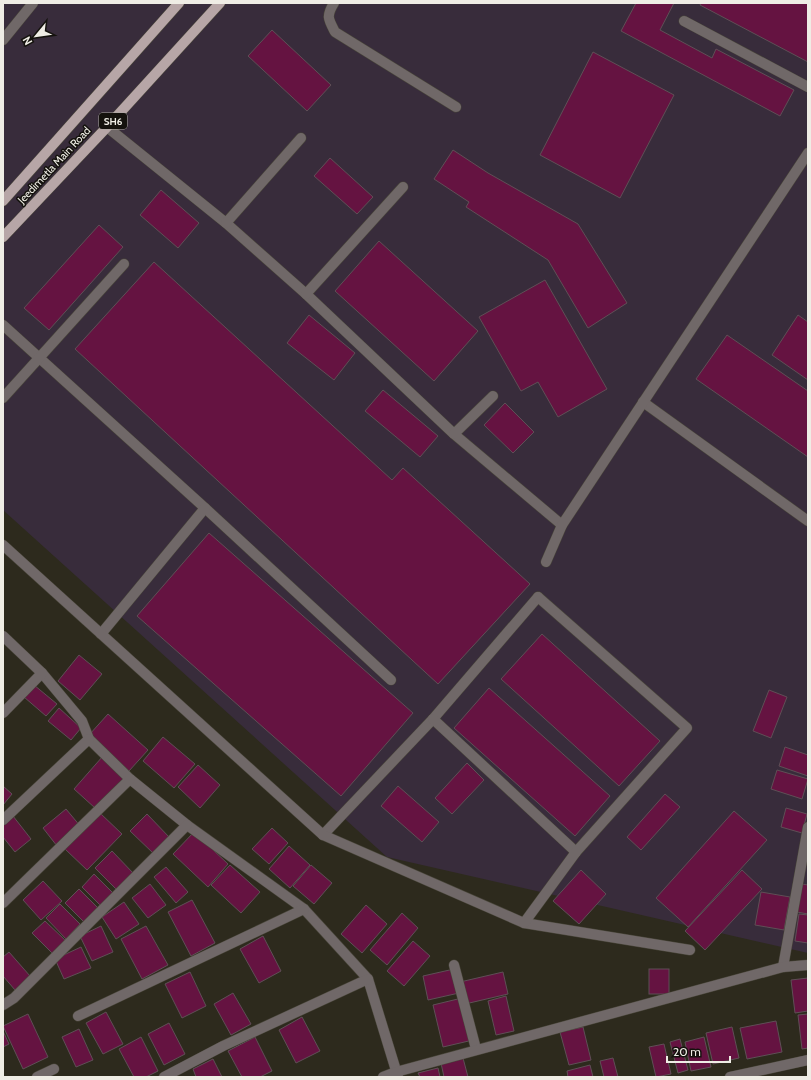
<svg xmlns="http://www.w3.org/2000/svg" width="811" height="1080" font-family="Cabin,sans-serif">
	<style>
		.industrial { fill: #382c3b }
		.building { fill: #651341; stroke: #5f4f56 }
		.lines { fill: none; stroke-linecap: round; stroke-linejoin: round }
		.service-casing { stroke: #484539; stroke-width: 11 }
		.minor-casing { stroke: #484539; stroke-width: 11 }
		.primary-casing { stroke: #484539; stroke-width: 11 }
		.service { stroke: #706868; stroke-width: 10 }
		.minor { stroke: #706868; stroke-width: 10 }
		.primary { stroke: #b7a6a7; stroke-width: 10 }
		.labels { text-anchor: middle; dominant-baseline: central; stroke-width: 3; stroke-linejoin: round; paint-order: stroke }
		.shield { fill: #14120d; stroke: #adaba4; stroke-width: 1 }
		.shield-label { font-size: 10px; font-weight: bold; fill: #efede5 }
		.street-label { font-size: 11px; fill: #efede5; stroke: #14120d }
	</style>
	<rect width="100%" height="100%" fill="#2d2a1d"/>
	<!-- industrial -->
	<path class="industrial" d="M3 3H808V953L387 857 3 510Z"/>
	<!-- building -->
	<g class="building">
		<path d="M636 3H674L660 30 712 58 716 49 794 90 780 116 621 31Z"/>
		<path d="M701 3H808V62L700 5Z"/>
		<path d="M272 30 331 85 307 111 248 56Z"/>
		<path d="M593 52 674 95 620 198 540 155Z"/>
		<path d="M453 150 488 173 578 224 627 303 588 328 548 260 466 207 469 202 434 179Z"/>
		<path d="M330 158 373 197 357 214 314 176Z"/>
		<path d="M161 190 199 223 178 248 140 215Z"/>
		<path d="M99 225 123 247 49 330 24 308Z"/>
		<path d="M379 241 478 331 434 381 335 291Z"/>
		<path d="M154 262 392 480 403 468 530 584 438 684 75 349Z"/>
		<path d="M545 280 607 389 558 417 538 382 521 391 479 317Z"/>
		<path d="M309 315 355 353 334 380 287 343Z"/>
		<path d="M798 315 808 322V380L772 355Z"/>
		<path d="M727 335 808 391V457L696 379Z"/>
		<path d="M383 390 438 436 420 457 365 411Z"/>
		<path d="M505 403 534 432 513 453 484 425Z"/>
		<path d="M209 533 413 713 341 796 137 616Z"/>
		<path d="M542 634 660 741 619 786 501 679Z"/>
		<path d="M79 655 102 674 80 700 58 681Z"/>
		<path d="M34 685 57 704 46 716 24 697Z"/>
		<path d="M489 688 610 796 575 836 454 728Z"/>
		<path d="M769 690 787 697 771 738 753 731Z"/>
		<path d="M59 708 81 728 71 740 48 721Z"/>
		<path d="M108 714 148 750 129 771 89 735Z"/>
		<path d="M163 737 195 764 174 788 143 761Z"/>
		<path d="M785 747 808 755V776L779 766Z"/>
		<path d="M103 756 125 777 95 808 74 789Z"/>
		<path d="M467 763 484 780 452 814 435 798Z"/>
		<path d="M198 765 220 785 200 808 178 787Z"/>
		<path d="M777 770 808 779 802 799 771 789Z"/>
		<path d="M3 786 12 794 3 805Z"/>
		<path d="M398 786 439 822 422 842 381 806Z"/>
		<path d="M665 794 680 807 641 850 627 837Z"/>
		<path d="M786 808 807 814 802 833 781 827Z"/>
		<path d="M66 809 81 827 57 846 43 828Z"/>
		<path d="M734 811 767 840 688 927 656 898Z"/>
		<path d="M100 813 122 834 87 870 65 849Z"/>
		<path d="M147 814 170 838 154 854 130 831Z"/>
		<path d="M13 816 31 839 15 852 3 837V824Z"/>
		<path d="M272 828 288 843 269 864 252 849Z"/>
		<path d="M194 832 228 864 208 887 173 854Z"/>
		<path d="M289 846 310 865 290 888 269 869Z"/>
		<path d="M112 851 134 874 118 891 95 868Z"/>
		<path d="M230 865 260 892 241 913 211 885Z"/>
		<path d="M311 865 332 883 314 904 293 886Z"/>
		<path d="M166 867 188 892 176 903 154 877Z"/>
		<path d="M581 870 606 894 579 924 553 901Z"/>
		<path d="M742 870 762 889 705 950 685 931Z"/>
		<path d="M94 874 114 894 101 906 82 887Z"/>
		<path d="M43 881 62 901 41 920 23 900Z"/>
		<path d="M150 884 166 905 148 918 132 898Z"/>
		<path d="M802 884 808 885V914L797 912Z"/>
		<path d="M79 889 98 908 84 922 65 903Z"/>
		<path d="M761 892 790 897 784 930 755 925Z"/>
		<path d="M192 900 215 943 191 956 168 912Z"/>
		<path d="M124 902 139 924 116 939 102 917Z"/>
		<path d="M60 904 80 924 66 939 46 918Z"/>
		<path d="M366 905 387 924 362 953 341 934Z"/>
		<path d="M402 913 418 928 387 965 370 950Z"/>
		<path d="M799 914 808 915V943L795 941Z"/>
		<path d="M45 921 65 940 52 953 32 933Z"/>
		<path d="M101 926 113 952 92 961 80 936Z"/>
		<path d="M146 926 168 965 142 979 121 939Z"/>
		<path d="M263 936 281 971 259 983 240 949Z"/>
		<path d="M413 941 430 956 404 986 387 971Z"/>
		<path d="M81 947 91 968 64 979 55 959Z"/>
		<path d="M9 952 30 976 15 990 3 976V957Z"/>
		<path d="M454 969 459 993 428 1000 423 976Z"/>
		<rect x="649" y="969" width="20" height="25"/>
		<path d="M190 972 206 1006 182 1018 165 984Z"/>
		<path d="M503 972 508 994 465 1004 460 982Z"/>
		<path d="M808 978V1011L795 1013 791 980Z"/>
		<path d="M233 993 251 1024 231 1035 214 1004Z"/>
		<path d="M506 996 514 1031 496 1035 488 1001Z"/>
		<path d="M462 998 473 1040 443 1047 433 1005Z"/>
		<path d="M106 1012 123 1044 103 1054 86 1023Z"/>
		<path d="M28 1014 48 1057 23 1069 3 1026Z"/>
		<path d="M808 1014V1048L802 1049 798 1015Z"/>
		<path d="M302 1017 320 1051 296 1063 279 1030Z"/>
		<path d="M776 1021 782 1052 747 1059 740 1028Z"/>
		<path d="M169 1023 185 1054 164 1065 148 1034Z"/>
		<path d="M583 1027 591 1060 569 1065 560 1032Z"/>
		<path d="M732 1027 739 1058 713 1064 706 1033Z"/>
		<path d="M79 1029 93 1060 76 1067 62 1037Z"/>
		<path d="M3 1031 9 1044 3 1047Z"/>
		<path d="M141 1037 158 1071 146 1077H134L119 1049Z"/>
		<path d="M255 1037 272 1071 260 1077H242L228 1051Z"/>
		<path d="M704 1037 711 1067 691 1071 685 1042Z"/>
		<path d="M680 1039 688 1070 678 1073 670 1042Z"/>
		<path d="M664 1044 671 1074 656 1077 649 1047Z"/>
		<path d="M463 1058 468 1077H444L441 1063Z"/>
		<path d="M613 1058 618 1077H604L600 1061Z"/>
		<path d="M213 1059 222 1077H196L193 1069Z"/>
		<path d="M590 1065 593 1077H568L567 1071Z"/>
		<path d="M438 1068 440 1077H420L418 1073Z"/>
	</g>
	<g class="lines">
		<defs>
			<g id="service">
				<path d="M334 3C326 16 328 19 335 32L456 107"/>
				<path d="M684 21 808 87"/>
				<path d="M107 127 226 223 306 294 454 434 562 525"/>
				<path d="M226 223 301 138"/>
				<path d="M306 294 403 187"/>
				<path d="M3 325 205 508 391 680"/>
				<path d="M101 634 205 508"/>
				<path d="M323 835 433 719 538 597"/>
			</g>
			<g id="minor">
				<path d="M3 40 33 3"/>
				<path d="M3 398 124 264"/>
				<path d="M643 402 808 521"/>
				<path d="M454 434 493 396"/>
				<path d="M3 545 323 835 524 923 690 950"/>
				<path d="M546 562 562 525 808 153"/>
				<path d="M3 636 42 673 82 721 89 739 130 779 187 825 304 909 368 979 398 1077"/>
				<path d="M3 713 42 673"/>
				<path d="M433 719 576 852"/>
				<path d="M3 820 89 739"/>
				<path d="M3 903 130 779"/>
				<path d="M524 923 576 852 687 728 538 597"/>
				<path d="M454 965 476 1049"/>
				<path d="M783 967 808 827"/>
				<path d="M3 1005 14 998 187 825"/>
				<path d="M78 1016 304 909"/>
				<path d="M37 1077 54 1069"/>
				<path d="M164 1077 223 1046 368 979"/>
				<path d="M383 1077 396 1072 783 967 808 965"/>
				<path d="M730 1077 808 1060"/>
			</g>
			<g id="primary">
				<path d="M3 201 179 3"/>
				<path d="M3 237 107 127 220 3"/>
			</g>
		</defs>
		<!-- service casing -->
		<use href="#service" class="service-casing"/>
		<!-- minor casing -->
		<use href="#minor" class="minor-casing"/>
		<!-- primary casing -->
		<use href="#primary" class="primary-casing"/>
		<!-- service -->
		<use href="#service" class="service"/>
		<!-- minor -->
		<use href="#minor" class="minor"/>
		<!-- primary -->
		<use href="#primary" class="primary"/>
	</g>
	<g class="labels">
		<!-- shield labels -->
		<rect class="shield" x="99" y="113" width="28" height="16" rx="3"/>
		<g class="shield-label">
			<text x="113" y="121">SH6</text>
		</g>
		<!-- street labels -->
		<g class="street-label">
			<text transform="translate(54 165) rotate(-47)">Jeedimetla Main Road</text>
		</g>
	</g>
	<!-- border -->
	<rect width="811" height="1080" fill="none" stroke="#efede5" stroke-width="8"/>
	<!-- north arrow -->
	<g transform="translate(36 36) rotate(241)" stroke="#14120d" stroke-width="3" paint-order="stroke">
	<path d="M0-3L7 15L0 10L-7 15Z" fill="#efede5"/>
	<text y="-6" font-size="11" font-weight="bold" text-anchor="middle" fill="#efede5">N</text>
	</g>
	<!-- scale -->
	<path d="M667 1056v6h63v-6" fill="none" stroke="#efede5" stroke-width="2"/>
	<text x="673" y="1056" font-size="12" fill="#efede5" stroke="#14120d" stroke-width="3" paint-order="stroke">20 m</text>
</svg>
